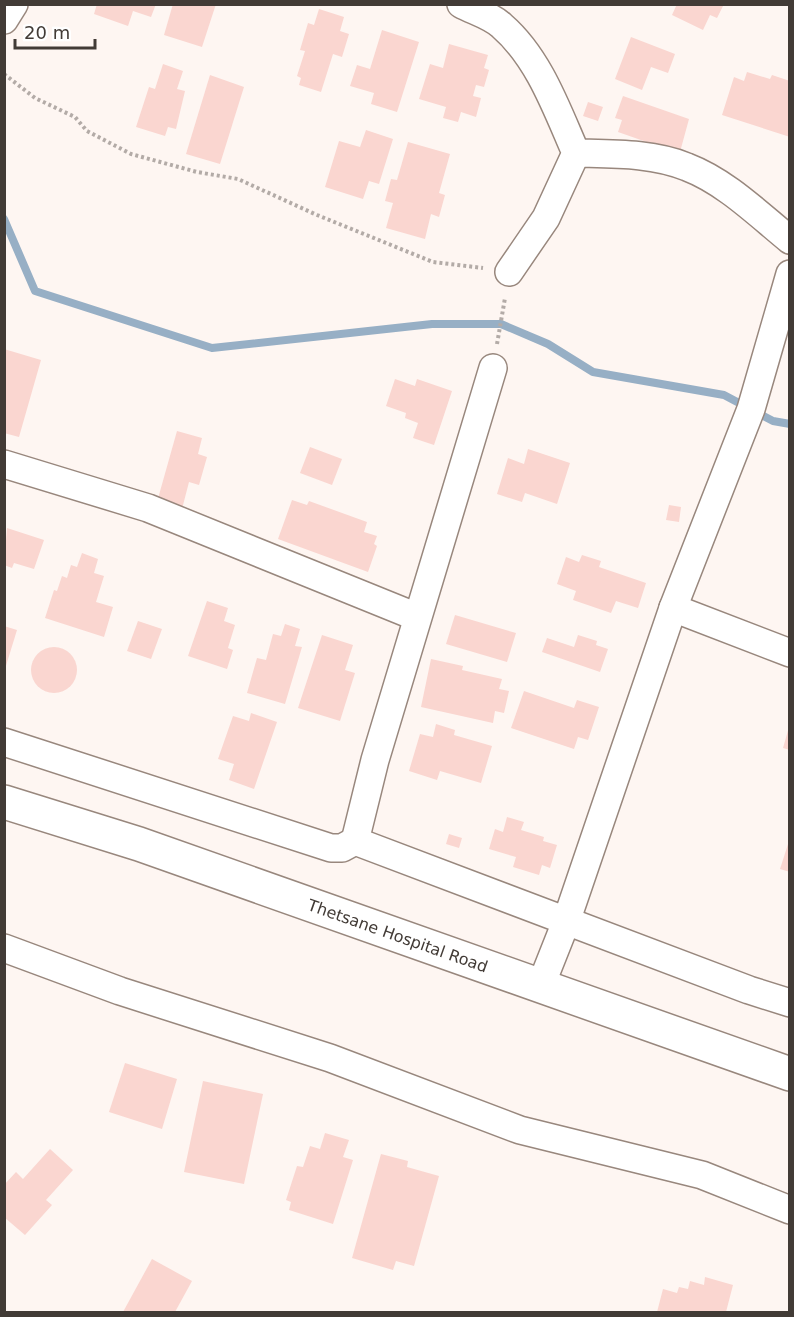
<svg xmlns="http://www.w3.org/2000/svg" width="794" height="1317" font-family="'DejaVu Sans',sans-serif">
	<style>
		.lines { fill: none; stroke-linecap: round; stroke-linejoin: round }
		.stream { stroke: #97afc5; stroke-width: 8 }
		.building { fill: #fad6d0 }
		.street-casing { stroke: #98877d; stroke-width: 30 }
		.secondary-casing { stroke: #98877d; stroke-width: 36 }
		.path { stroke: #b3aba7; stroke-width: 4; stroke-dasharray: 3 3; stroke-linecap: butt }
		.street { stroke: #fff; stroke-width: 27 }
		.secondary { stroke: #fff; stroke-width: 33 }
		.labels { text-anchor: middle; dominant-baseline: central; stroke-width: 4.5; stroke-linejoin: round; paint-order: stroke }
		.street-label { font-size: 16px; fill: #423b36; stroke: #fff }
	</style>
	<rect width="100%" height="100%" fill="#fef6f2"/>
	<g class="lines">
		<!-- stream -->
		<path class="stream" d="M4 219 35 291 212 348 432 324H501L548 344 593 372 724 395 773 421 790 424"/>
	</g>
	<!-- building -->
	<g class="building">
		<path d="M97 4H156L151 17 133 11 128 26 94 14Z"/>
		<path d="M173 4H216L202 47 164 35Z"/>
		<path d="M677 4H724L717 18 710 15 703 30 672 15Z"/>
		<path d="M319 9 344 17 340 31 349 34 342 57 333 54 321 92 299 85 301 78 297 76 305 51 300 50 308 23 314 25Z"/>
		<path d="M382 30 419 42 397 112 371 104 374 93 350 86 357 65 370 69Z"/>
		<path d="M631 37 675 54 668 73 651 67 642 90 615 79Z"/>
		<path d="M449 44 488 55 484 68 489 70 484 87 476 85 473 96 481 98 476 117 461 112 458 122 443 118 446 107 419 99 430 64 443 68Z"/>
		<path d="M163 64 183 71 177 89 185 91 176 129 168 127 165 136 136 127 149 87 155 89Z"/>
		<path d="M747 72 770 79 772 75 790 81V137L722 115 734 77 744 81Z"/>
		<path d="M210 75 244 87 220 164 186 154Z"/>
		<path d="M623 96 689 119 677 163 658 146 618 132 622 120 615 118Z"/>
		<path d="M588 102 603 107 598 121 583 116Z"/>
		<path d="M366 130 393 139 379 184 369 181 363 199 325 187 339 141 360 147Z"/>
		<path d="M408 142 450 154 439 193 445 195 439 217 431 214 425 239 386 228 393 203 385 201 391 179 397 180Z"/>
		<path d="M4 349 41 360 19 437 4 433Z"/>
		<path d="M395 379 415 386 417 379 452 391 434 445 413 438 418 423 405 418 406 413 386 406Z"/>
		<path d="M177 431 202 438 198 454 207 457 199 485 189 482 182 509 157 502Z"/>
		<path d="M310 447 342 459 332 485 300 473Z"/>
		<path d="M528 449 570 463 557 504 525 493 522 502 497 494 508 458 524 464Z"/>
		<path d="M292 500 307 505 309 501 367 522 364 532 377 536 374 544 377 546 368 572 278 539Z"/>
		<path d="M669 505 681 507 679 522 666 520Z"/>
		<path d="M7 528 44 540 34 569 14 563 12 568 4 565Z"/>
		<path d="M82 553 98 559 94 573 104 576 96 602 113 607 104 637 45 618 54 590 57 591 62 576 67 578 71 565 77 567Z"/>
		<path d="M582 555 601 561 599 567 646 583 638 608 616 601 611 613 573 600 576 591 557 584 566 557 579 562Z"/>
		<path d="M207 601 228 608 224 621 235 625 228 648 233 650 227 669 188 656Z"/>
		<path d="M455 615 516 633 507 662 446 644Z"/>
		<path d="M138 621 162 629 151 659 127 651Z"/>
		<path d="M285 624 300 629 295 646 302 647 285 704 247 693 257 658 266 660 273 634 281 636Z"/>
		<path d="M4 626 17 630 5 669H4Z"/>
		<path d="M322 635 353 645 345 670 355 673 340 721 298 708Z"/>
		<path d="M578 635 597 641 596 645 608 649 600 672 542 652 547 638 574 647Z"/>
		<circle cx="54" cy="670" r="23"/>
		<path d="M431 659 463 666 462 670 502 679 499 689 509 691 504 713 495 711 493 723 421 707Z"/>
		<path d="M524 691 574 708 577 700 599 707 588 740 578 737 574 749 511 728Z"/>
		<path d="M251 713 277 722 254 789 229 780 234 764 218 759 233 716 249 721Z"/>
		<path d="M436 724 455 730 454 735 492 746 481 783 440 771 437 780 409 771 420 734 433 737Z"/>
		<path d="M789 727 790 728V750L783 748Z"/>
		<path d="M507 817 524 822 521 830 544 837 543 841 557 845 550 868 542 865 539 875 513 867 516 857 489 849 495 829 503 832Z"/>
		<path d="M449 834 462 838 459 848 446 844Z"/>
		<path d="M789 841H790V872L780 869Z"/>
		<path d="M125 1063 177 1079 162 1129 109 1112Z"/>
		<path d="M203 1081 263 1094 244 1184 184 1172Z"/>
		<path d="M325 1133 349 1140 343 1157 353 1160 333 1224 289 1210 291 1202 286 1200 297 1166 303 1167 310 1146 320 1149Z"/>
		<path d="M50 1149 73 1170 46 1200 52 1205 25 1235 4 1217V1185L16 1172 23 1179Z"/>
		<path d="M381 1154 408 1161 407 1167 439 1176 414 1266 396 1261 393 1270 352 1258Z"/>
		<path d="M152 1259 192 1281 175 1312H123Z"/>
		<path d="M705 1277 733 1285 726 1312H657L663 1289 677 1293 679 1287 688 1289 690 1281 704 1285Z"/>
	</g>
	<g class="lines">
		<defs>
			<g id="street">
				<path d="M461 4C474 11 492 16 502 26 539 58 557 110 576 153L546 218 509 272"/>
				<path d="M4 20 14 4"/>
				<path d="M576 153C613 154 653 153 687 167 726 182 758 214 790 240"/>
				<path d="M4 464 148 508 417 617"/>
				<path d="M673 608 790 653"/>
				<path d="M4 742 331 848H342L355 841 749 990 790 1003"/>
				<path d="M355 841 375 760 493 368"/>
				<path d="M4 948 120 991 330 1058 520 1130 702 1175 790 1210"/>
				<path d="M541 985 566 922 673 608 751 409 790 274"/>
			</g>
			<g id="secondary">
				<path id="s1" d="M4 802 139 844 790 1074"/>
			</g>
		</defs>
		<!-- street casing -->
		<use href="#street" class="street-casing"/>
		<!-- secondary casing -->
		<use href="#secondary" class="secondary-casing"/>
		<!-- path -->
		<g class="path">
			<path d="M4 74 35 98 75 117 87 131 131 154 197 172 238 179 317 215 433 262 483 268"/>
			<path d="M497 344 505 298"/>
		</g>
		<!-- street -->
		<use href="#street" class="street"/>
		<!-- secondary -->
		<use href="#secondary" class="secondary"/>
	</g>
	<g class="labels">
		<!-- street labels -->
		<g class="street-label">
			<text stroke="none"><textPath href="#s1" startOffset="416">Thetsane Hospital Road</textPath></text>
		</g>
	</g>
	<!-- border -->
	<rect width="794" height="1317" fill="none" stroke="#423b36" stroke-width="12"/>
	<!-- scale -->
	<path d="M15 39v9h80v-9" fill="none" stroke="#423b36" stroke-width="3"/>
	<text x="24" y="39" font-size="18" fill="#423b36" stroke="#ffffff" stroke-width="4.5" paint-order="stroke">20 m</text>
</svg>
